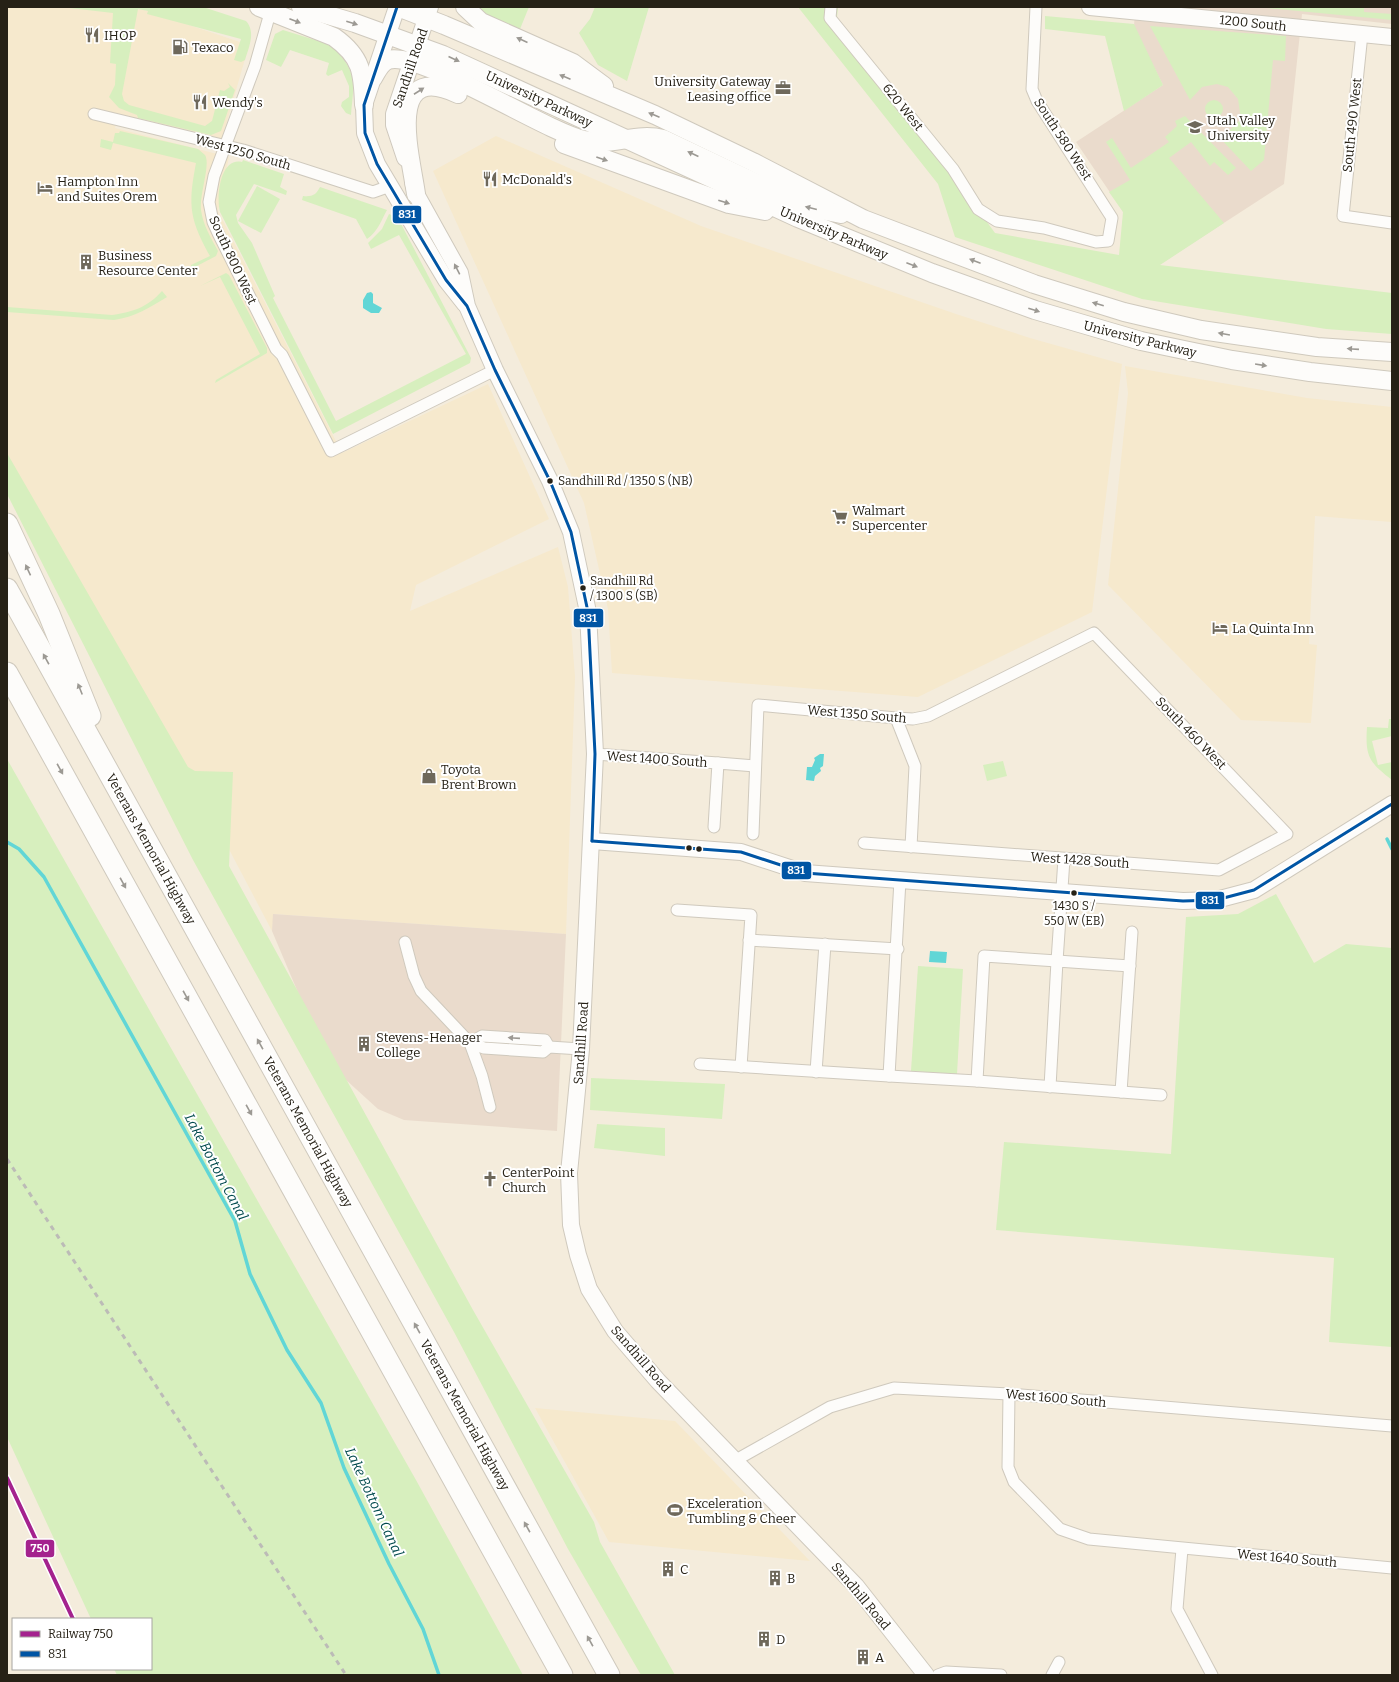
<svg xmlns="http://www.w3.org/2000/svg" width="1399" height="1682" font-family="Bitter,serif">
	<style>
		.built { fill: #f6e9cd }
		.education { fill: #eadbcc }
		.green { fill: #d7efbe }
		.water { fill: #61d6d6 }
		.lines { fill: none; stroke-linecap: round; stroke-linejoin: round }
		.stream { stroke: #61d6d6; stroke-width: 3.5 }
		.street-casing { stroke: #cfc9bd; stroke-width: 13 }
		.secondary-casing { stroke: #cfc9bd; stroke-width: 18 }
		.primary-casing { stroke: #cfc9bd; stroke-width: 20 }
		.highway-casing { stroke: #cfc9bd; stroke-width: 23 }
		.street { stroke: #fdfcfa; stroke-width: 11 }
		.secondary { stroke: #fdfcfa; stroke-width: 16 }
		.primary { stroke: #fdfcfa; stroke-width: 18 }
		.highway { stroke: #fdfcfa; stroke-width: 21 }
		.rail { stroke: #bcbbb7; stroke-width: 3; stroke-dasharray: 5 5; stroke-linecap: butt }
		.bus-1-casing { stroke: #fff; stroke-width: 6 }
		.bus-1 { stroke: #0055a4; stroke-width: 3 }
		.rail-1-casing { stroke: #fff; stroke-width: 7 }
		.rail-1 { stroke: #a4228e; stroke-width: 4 }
		.oneway { fill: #9c9993 }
		.bus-dot { fill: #262116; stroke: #fff; stroke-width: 1.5 }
		.labels { text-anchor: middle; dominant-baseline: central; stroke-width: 4; stroke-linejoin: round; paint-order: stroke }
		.bus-label { font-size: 12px; fill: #262116; stroke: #fff; text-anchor: start }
		.street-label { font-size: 13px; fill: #262116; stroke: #fff }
		.poi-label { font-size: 13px; fill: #262116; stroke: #fff; text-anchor: start }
		.water-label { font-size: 14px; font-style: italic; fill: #024a4d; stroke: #fff }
		.line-badge { stroke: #fff; stroke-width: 1.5 }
		.badge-label { font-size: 11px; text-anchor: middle; font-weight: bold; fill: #fff }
	</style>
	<rect width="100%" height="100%" fill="#f4ecdc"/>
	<!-- built -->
	<g class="built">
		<path d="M7 7H135L249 45 222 139 119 115 115 128 229 157 218 211 342 453 488 384 549 519 416 585 410 611 558 547 568 587 575 677 566 934 274 914 272 931 202 798 7 460Z"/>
		<path d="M496 136 701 226 956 314 1030 338 1122 364 1092 612 918 697 612 673 608 609 584 503 433 171Z"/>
		<path d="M1125 366 1307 398 1392 407V522L1315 516 1309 644 1317 645 1311 723 1241 720 1108 585 1128 393Z"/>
		<path d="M535 1408 675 1421 810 1561 609 1542Z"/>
	</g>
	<!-- education -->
	<g class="education">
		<path d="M1135 7H1392V24L1302 14 1284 184 1159 265 1076 142 1163 85 1134 28Z"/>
		<path d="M273 914 566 934 557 1131 404 1120 378 1109 345 1079 305 1009 272 931Z"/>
	</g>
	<!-- green -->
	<g class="green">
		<path d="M61 7H203L246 21C256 32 249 47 245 60L241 62 234 60 241 39 147 14 148 11 138 9 122 94 124 101 129 105 205 126 212 121 220 90 224 91 230 87 228 83 235 90 221 131 211 135 138 118 137 115 119 108 109 97 115 85 116 64 110 63 113 13Z"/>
		<path d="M478 7H529L520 29 489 16Z"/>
		<path d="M595 7H649L627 81 598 65 579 33 590 19Z"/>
		<path d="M798 7 838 8 837 17 995 233 1119 255 1123 212 1109 192 1130 180 1106 142 1112 138 1131 168 1169 142 1165 137 1177 126 1175 121 1185 116 1236 168 1228 175 1214 162 1210 166 1191 142 1169 158 1224 223 1160 265 1392 293V334L1326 329 1142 299 955 237 938 184Z"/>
		<path d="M1257 7H1364V12L1392 14V20Z"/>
		<path d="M1045 16 1134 24 1163 85 1124 111 1105 36 1045 29Z"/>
		<path d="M1150 26 1286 36 1285 61 1273 60 1264 160 1251 171 1218 136 1228 132 1241 119 1238 99 1228 87 1217 84 1202 87 1190 100Z"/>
		<path d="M283 30 328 44 342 53 340 55C358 75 353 90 351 115L346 113 341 106 342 102 349 97V86L342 70 328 76 326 74 329 63 290 50 281 67 266 60 275 34Z"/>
		<circle cx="1214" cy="109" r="9"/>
		<path d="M120 131 198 149 205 155C211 164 199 195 201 210 203 225 211 238 218 251L216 256 193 268 191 267V265L210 256C189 218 188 205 196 163L113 143 111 150 100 147 101 139 113 142 115 133H119Z"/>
		<path d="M243 160 284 174 280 187 287 191 286 195 254 184 236 215 238 223 252 243 275 296 273 298 336 421 466 354 399 235 371 249 368 243 382 229 389 214 398 218 471 358 470 363 333 434 220 212C216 197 220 157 242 162Z"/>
		<path d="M257 186 280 199 261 233 238 221Z"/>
		<path d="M320 187 387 210C381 221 378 231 367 239L356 219 302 200 303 196C312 197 316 195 320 187Z"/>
		<path d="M226 273 229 275 267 348V353L215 383 216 380 260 354 220 277 200 286Z"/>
		<path d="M162 291 167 297C149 308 135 317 114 320L7 312V307L112 315C133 312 148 307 162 291Z"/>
		<path d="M7 453 188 767 195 771 233 772 229 866 473 1310 594 1522 600 1542 675 1675H641L568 1549 454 1332 193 860 7 494Z"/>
		<path d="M1389 719H1392V736L1372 741 1378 765 1392 762V780C1369 762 1365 757 1367 727L1388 728Z"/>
		<path d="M7 759 416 1480 523 1675H117L114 1669H151V1619H91L7 1437Z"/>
		<path d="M1003 761 1007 776 987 781 983 765Z"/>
		<path d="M1276 894 1314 963 1346 944 1392 948V1347L1329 1342 1334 1258 996 1230 1004 1142 1171 1154 1186 917 1238 914Z"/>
		<path d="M918 966 963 969 957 1074 911 1071Z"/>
		<path d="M591 1078 725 1084 722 1119 590 1110Z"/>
		<path d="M597 1124 665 1128V1156L594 1148Z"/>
	</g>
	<!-- water -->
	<g class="water">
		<path d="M371 292 373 294V303L382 308 379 313H371L363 308V300L367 293Z"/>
		<path d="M820 754H824L823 766 820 768 821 771 815 776 814 781 806 780 807 767H812L815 760 814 758Z"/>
		<path d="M930 951 947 952 946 963 929 962Z"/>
	</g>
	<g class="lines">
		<!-- stream -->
		<g class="stream">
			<path d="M1387 839 1392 849"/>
			<path d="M7 842 19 849 44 877 235 1221 250 1274 287 1350 321 1403 344 1468 389 1564 423 1629 439 1675"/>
		</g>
		<defs>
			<g id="street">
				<path d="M831 7 830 18 953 169 978 209 997 221 1044 228 1096 242 1108 241 1112 218 1037 101 1032 89 1036 7"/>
				<path d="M270 13 255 66 214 176 209 202 213 222 218 233 276 349 282 355 331 451 495 370"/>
				<path d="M1362 34 1343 216 1392 223"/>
				<path d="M94 114 243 150 373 192 390 186"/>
				<path d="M896 718 915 766 911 847"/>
				<path d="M595 754 718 763"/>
				<path d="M714 827 718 763 755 766"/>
				<path d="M753 834 758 705 896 718 913 719 928 716 1094 633 1287 834 1219 870 864 843"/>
				<path d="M1064 859 1057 961 984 956 977 1081 1161 1095"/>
				<path d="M677 910 751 915 741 1067"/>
				<path d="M749 940 898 949"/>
				<path d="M405 942 414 976 421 991 470 1043 482 1076 490 1107"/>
				<path d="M470 1043 484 1048 543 1052 549 1047 581 1049"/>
				<path d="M470 1043 482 1036 545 1040 549 1047"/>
				<path d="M700 1064 889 1076 900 880"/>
				<path d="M816 1072 825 944"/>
				<path d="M889 1076 977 1081"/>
				<path d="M1050 1087 1057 961 1130 966"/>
				<path d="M1121 1092 1132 932"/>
				<path d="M1009 1394 1008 1467 1014 1482 1060 1529 1089 1539 1392 1568"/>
				<path d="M736 1460 830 1407 894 1388 1009 1394 1392 1426"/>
				<path d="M1182 1549 1177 1609 1212 1675"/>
				<path d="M938 1675 946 1672 1001 1675"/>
				<path d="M1052 1675 1059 1662"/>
			</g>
			<g id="secondary">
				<path d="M397 7 364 105 365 133 377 164 446 280 465 304"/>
				<path d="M1090 7 1392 37"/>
				<path d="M405 158 394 125V114L430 7"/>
				<path d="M413 182 416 194 460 273 467 306 495 370 550 481 571 532 588 612 595 754 581 1049 569 1173 571 1225 578 1255 589 1289 615 1331 658 1381 856 1586 926 1675"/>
				<path d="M592 841 741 852 805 873 1183 901 1216 900 1254 890 1392 804"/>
			</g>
			<g id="primary">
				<path d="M259 7 334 37C362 57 363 73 364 105"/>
				<path d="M301 7 355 23 443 55 798 218 932 273 1035 310 1141 341 1232 360 1310 372 1392 381"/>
				<path d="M398 7 444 25 655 115 753 162 863 219 1034 284 1124 312 1201 330 1317 347 1392 352"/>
				<path d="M465 7 481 22 573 63 604 86"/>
				<path d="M373 78C377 72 380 63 388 60 420 50 544 131 584 140 611 147 636 132 663 139L807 207 841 214"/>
				<path d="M564 144 729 204 765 211"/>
				<path d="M416 194C411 157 383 59 458 94"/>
			</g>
			<g id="highway">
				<path d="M7 524 49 614 90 716"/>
				<path d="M7 589 609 1675"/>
				<path d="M7 673 562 1675"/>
			</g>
		</defs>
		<!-- street casing -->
		<use href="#street" class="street-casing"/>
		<!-- secondary casing -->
		<use href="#secondary" class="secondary-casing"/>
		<!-- primary casing -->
		<use href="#primary" class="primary-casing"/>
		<!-- highway casing -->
		<use href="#highway" class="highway-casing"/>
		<!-- street -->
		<use href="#street" class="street"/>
		<!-- secondary -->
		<use href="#secondary" class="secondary"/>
		<!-- primary -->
		<use href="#primary" class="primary"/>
		<!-- highway -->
		<use href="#highway" class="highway"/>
		<!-- rail -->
		<path class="rail" d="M7 1159 346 1675"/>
		<defs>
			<g id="bus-1">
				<path d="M397 7 364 105 365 133 377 164 446 280 467 306 495 370 550 481 571 532 588 612 595 754 592 841"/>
				<path d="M592 841 741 852 805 873 1183 901 1216 900 1254 890 1392 804"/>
			</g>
		</defs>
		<!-- bus-1 casing -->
		<use href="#bus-1" class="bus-1-casing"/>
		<!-- bus-1 -->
		<use href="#bus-1" class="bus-1"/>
		<defs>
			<path id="rail-1" d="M7 1478 73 1619"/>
		</defs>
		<!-- rail-1 casing -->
		<use href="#rail-1" class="rail-1-casing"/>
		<!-- rail-1 -->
		<use href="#rail-1" class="rail-1"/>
	</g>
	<!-- one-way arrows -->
	<defs><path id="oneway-solid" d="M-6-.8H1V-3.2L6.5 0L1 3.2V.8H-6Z"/></defs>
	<g class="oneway">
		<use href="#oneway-solid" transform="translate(295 21) rotate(21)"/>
		<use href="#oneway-solid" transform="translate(352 23) rotate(18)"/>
		<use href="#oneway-solid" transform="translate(522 40) rotate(-156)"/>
		<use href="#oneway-solid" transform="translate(454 59) rotate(24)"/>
		<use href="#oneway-solid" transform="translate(565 77) rotate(-157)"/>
		<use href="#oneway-solid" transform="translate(419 91) rotate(-33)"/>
		<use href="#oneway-solid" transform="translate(654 115) rotate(-157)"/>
		<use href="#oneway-solid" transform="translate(693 154) rotate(-155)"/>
		<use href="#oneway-solid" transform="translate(602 159) rotate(19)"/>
		<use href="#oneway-solid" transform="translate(724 202) rotate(18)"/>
		<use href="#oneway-solid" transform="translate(811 208) rotate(-166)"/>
		<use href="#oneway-solid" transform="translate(975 261) rotate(-159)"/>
		<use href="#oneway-solid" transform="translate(912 265) rotate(21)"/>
		<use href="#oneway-solid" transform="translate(457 269) rotate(-117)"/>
		<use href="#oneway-solid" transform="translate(1098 304) rotate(-164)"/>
		<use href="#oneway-solid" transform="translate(1034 310) rotate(18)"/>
		<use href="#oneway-solid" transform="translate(1224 334) rotate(-170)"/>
		<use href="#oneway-solid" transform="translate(1353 349) rotate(-176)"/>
		<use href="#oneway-solid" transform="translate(1261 365) rotate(9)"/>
		<use href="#oneway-solid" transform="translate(28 570) rotate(-115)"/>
		<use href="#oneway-solid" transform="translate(46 659) rotate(-119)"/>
		<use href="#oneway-solid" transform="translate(80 689) rotate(-112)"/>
		<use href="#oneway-solid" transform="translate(60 769) rotate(61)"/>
		<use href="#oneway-solid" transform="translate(123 883) rotate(61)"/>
		<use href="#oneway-solid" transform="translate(186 996) rotate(61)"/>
		<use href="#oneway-solid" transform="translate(514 1038) rotate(-176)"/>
		<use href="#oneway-solid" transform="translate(260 1044) rotate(-119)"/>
		<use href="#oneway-solid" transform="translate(249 1110) rotate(61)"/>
		<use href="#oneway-solid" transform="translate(417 1328) rotate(-119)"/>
		<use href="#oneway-solid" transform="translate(527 1527) rotate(-119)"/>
		<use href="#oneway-solid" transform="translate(590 1641) rotate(-119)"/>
	</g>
	<!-- icons -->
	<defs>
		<symbol id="restaurant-bare" viewBox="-9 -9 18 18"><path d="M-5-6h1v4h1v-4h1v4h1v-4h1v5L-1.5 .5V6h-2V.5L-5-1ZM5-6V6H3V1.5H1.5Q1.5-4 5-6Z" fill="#6e685b" stroke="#fff" stroke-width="2.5" paint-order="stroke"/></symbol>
		<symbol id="fuel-bare" viewBox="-9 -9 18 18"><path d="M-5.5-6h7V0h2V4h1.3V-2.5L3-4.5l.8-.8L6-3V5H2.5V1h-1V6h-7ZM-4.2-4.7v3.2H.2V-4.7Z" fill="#6e685b" stroke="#fff" stroke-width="2.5" paint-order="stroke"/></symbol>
		<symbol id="office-bare" viewBox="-9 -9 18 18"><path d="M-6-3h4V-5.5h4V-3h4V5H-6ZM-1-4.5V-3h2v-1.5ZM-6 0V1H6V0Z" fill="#6e685b" stroke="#fff" stroke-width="2.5" paint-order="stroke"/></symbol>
		<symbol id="university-bare" viewBox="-9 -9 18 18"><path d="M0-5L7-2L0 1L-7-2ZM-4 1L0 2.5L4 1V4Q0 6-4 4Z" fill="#6e685b" stroke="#fff" stroke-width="2.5" paint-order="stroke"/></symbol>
		<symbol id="hotel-bare" viewBox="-9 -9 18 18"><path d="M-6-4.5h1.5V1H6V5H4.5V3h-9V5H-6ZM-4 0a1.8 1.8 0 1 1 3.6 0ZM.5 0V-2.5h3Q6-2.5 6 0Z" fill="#6e685b" stroke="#fff" stroke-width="2.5" paint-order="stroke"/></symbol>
		<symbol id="building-bare" viewBox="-9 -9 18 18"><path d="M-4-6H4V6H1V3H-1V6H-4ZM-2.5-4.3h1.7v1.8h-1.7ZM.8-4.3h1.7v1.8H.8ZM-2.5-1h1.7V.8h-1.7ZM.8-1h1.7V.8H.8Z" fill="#6e685b" stroke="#fff" stroke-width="2.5" paint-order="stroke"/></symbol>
		<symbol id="supermarket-bare" viewBox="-9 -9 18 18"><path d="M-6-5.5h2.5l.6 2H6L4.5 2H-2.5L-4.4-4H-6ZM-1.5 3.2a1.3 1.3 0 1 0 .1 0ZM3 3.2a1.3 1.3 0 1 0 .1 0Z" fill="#6e685b" stroke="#fff" stroke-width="2.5" paint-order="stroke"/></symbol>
		<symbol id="shop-bare" viewBox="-9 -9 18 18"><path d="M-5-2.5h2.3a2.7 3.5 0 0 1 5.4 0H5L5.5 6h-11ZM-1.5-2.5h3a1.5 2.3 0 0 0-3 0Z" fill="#6e685b" stroke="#fff" stroke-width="2.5" paint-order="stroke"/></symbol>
		<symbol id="church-bare" viewBox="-9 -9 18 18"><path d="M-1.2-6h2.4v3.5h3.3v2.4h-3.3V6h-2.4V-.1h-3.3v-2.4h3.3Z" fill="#6e685b" stroke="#fff" stroke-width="2.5" paint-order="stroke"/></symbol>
		<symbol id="stadium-bare" viewBox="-9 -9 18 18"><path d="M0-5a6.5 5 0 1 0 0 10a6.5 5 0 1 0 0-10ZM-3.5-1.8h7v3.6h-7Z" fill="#6e685b" stroke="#fff" stroke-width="2.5" paint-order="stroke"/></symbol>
	</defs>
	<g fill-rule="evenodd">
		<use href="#restaurant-bare" x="81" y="24" width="22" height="22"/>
		<use href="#fuel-bare" x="169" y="36" width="22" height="22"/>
		<use href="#office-bare" x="772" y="77" width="22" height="22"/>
		<use href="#restaurant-bare" x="189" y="91" width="22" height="22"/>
		<use href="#university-bare" x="1184" y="116" width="22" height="22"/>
		<use href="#restaurant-bare" x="479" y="168" width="22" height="22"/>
		<use href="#hotel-bare" x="34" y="177" width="22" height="22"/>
		<use href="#building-bare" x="75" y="251" width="22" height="22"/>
		<use href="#supermarket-bare" x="829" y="506" width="22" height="22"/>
		<use href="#hotel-bare" x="1209" y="617" width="22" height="22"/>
		<use href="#shop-bare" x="418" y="765" width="22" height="22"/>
		<use href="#building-bare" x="353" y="1033" width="22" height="22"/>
		<use href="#church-bare" x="479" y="1168" width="22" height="22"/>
		<use href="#stadium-bare" x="664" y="1499" width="22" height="22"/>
		<use href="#building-bare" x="657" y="1558" width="22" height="22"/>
		<use href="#building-bare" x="764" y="1567" width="22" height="22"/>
		<use href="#building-bare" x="753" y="1628" width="22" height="22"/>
		<use href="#building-bare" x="852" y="1646" width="22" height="22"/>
	</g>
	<!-- markers -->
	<g class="bus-dot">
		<circle cx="550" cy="481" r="3.5"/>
		<circle cx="583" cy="588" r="3.5"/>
		<circle cx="689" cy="848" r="3.5"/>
		<circle cx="699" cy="849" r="3.5"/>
		<circle cx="1074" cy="893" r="3.5"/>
	</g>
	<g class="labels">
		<!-- bus labels -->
		<g class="bus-label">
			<text x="558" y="481">Sandhill Rd / 1350 S (NB)</text>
			<text x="590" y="581">Sandhill Rd<tspan x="590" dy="15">/ 1300 S (SB)</tspan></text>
			<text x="1074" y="906" text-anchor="middle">1430 S /<tspan x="1074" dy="15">550 W (EB)</tspan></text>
		</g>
		<!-- street labels -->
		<g class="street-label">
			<text transform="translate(1253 23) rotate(6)">1200 South</text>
			<text transform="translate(410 68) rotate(-71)">Sandhill Road</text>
			<text transform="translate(539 99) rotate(25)">University Parkway</text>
			<text transform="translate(903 107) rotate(51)">620 West</text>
			<text transform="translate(1352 125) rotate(-84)">South 490 West</text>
			<text transform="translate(1063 139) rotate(57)">South 580 West</text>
			<text transform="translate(243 152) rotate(16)">West 1250 South</text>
			<text transform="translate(834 233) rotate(23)">University Parkway</text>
			<text transform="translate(233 260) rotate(65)">South 800 West</text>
			<text transform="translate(1140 339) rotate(14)">University Parkway</text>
			<text transform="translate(857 714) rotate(5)">West 1350 South</text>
			<text transform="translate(1191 733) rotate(46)">South 460 West</text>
			<text transform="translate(657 759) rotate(4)">West 1400 South</text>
			<text transform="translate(151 849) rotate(61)">Veterans Memorial Highway</text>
			<text transform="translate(1080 860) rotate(4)">West 1428 South</text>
			<text transform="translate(581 1043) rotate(-86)">Sandhill Road</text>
			<text transform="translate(308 1132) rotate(61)">Veterans Memorial Highway</text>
			<text transform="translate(641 1359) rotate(49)">Sandhill Road</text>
			<text transform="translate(1056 1398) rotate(5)">West 1600 South</text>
			<text transform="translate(465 1415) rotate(61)">Veterans Memorial Highway</text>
			<text transform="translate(1287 1558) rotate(5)">West 1640 South</text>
			<text transform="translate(861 1596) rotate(50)">Sandhill Road</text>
		</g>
		<!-- poi labels -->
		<g class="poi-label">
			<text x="104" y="35">IHOP</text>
			<text x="192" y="47">Texaco</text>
			<text x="771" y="81" text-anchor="end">University Gateway<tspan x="771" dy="15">Leasing office</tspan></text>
			<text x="212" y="102">Wendy's</text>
			<text x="1207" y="120">Utah Valley<tspan x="1207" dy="15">University</tspan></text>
			<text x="502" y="179">McDonald's</text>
			<text x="57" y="181">Hampton Inn<tspan x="57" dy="15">and Suites Orem</tspan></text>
			<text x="98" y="255">Business<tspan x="98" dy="15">Resource Center</tspan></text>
			<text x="852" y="510">Walmart<tspan x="852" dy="15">Supercenter</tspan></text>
			<text x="1232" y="628">La Quinta Inn</text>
			<text x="441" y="769">Toyota<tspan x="441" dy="15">Brent Brown</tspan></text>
			<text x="376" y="1037">Stevens-Henager<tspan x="376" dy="15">College</tspan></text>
			<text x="502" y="1172">CenterPoint<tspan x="502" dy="15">Church</tspan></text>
			<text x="687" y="1503">Exceleration<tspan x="687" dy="15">Tumbling &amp; Cheer</tspan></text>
			<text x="680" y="1569">C</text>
			<text x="787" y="1578">B</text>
			<text x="776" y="1639">D</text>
			<text x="875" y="1657">A</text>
		</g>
		<!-- water labels -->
		<g class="water-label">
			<text transform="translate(216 1167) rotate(62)">Lake Bottom Canal</text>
			<text transform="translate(374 1502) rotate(65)">Lake Bottom Canal</text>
		</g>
	</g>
	<g class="line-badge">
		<rect x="392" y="205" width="30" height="19" rx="4" fill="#0055a4"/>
		<rect x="573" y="608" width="31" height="20" rx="4" fill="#0055a4"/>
		<rect x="781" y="861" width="31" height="19" rx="4" fill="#0055a4"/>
		<rect x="1195" y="891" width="30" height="19" rx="4" fill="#0055a4"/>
		<rect x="25" y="1539" width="30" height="19" rx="4" fill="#a4228e"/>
	</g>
	<g class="badge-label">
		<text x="407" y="218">831</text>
		<text x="588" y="622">831</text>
		<text x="796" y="874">831</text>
		<text x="1210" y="904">831</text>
		<text x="40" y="1552">750</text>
	</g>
	<!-- border -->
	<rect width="1399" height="1682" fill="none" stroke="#262116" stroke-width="16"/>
	<!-- legend -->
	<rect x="12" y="1618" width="140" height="52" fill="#ffffff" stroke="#a8a6a2"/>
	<rect x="20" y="1631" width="20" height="6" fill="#a4228e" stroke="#a8a6a2"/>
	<text x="48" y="1638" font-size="12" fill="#262116">Railway 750</text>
	<rect x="20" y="1651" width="20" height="6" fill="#0055a4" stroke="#a8a6a2"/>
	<text x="48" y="1658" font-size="12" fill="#262116">831</text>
</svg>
